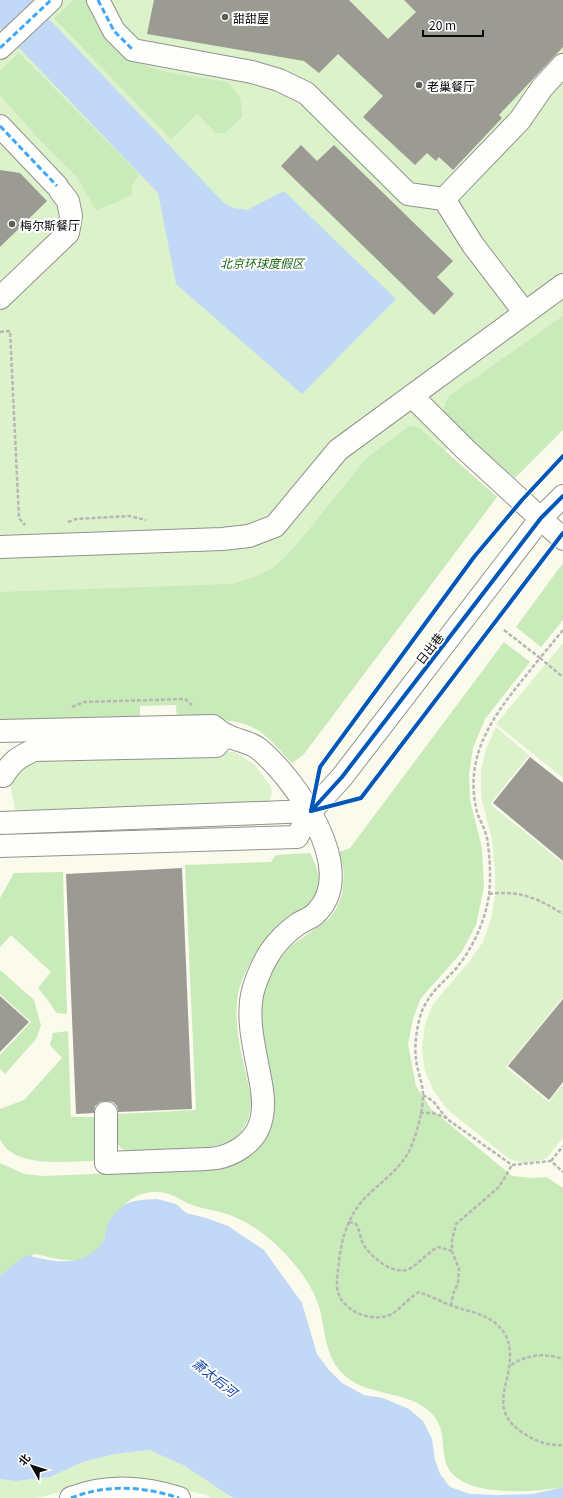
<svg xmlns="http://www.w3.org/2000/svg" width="563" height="1498" font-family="Georgia,'Noto Sans SC',serif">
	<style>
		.green { fill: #dbf2cb }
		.forest { fill: #c9eab9 }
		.water { fill: #c1d8f6 }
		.building { fill: #9c9b93 }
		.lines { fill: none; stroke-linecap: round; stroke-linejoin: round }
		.minor-casing { stroke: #92928c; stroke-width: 24 }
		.path { stroke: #b7b7b5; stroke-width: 2.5; stroke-dasharray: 4 2; stroke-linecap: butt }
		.minor { stroke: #fefefc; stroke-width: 22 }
		.quiet { stroke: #3fa9f5; stroke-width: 3; stroke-dasharray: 6 3; stroke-linecap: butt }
		.cycleway-casing { stroke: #fff; stroke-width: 6 }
		.cycleway { stroke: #0057b8; stroke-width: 4 }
		.poi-dot { fill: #5e5e59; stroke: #fff; stroke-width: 1.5 }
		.labels { text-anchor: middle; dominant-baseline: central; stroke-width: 4; stroke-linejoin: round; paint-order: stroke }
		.poi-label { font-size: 12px; fill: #0a0a0a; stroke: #fff; text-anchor: start }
		.park-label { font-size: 12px; font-style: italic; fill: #186418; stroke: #fff }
		.street-label { font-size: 12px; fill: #0a0a0a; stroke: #fff }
		.water-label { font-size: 13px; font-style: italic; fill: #0e42a2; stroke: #fff }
	</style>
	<rect width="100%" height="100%" fill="#fafaed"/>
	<!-- green -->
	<g class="green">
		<path d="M0 0H563V361L472 425 420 474 274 641 0 661Z"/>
		<path d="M563 643V778L496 724Z"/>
		<path d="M496 727 529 755 490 804 563 863V997L506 1067 549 1102 563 1084V1138L547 1158 538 1161 524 1163 509 1159 448 1110 433 1090 425 1071 422 1048 425 1024 433 1004 468 963 483 942 491 919 495 896V871L492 840 481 796V771L486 749Z"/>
		<path d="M224 751 235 752 254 764 271 787 272 794 269 802 15 814C14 789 2 781 23 761Z"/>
		<path d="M222 822V831L158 835V825Z"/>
		<path d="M133 825 134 835 10 839V830Z"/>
		<path d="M149 1450 185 1466 227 1493 231 1498H210L206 1495 156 1483 82 1486 37 1498H0V1479L16 1481 50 1477 83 1462 114 1454Z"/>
	</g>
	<!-- forest -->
	<g class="forest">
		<path d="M74 0H89C106 73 166 71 227 82 240 94 242 100 242 117L225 133H216L197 114 171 139 54 18Z"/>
		<path d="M19 53 139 174 132 185V194L119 201 96 210 77 177 36 136 0 95V71Z"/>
		<path d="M563 316V430L515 478 442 413 448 397Z"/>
		<path d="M409 426 418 427 497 497 304 754 292 763C282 753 271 739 259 731 235 716 204 720 177 721L176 705 140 706V721L0 726V592L232 584C260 576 272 572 292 550L366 459Z"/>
		<path d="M563 563V620L541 647 516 627Z"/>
		<path d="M504 642 530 662 485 719 473 748 469 774 470 800 482 848 484 887 476 925 461 953 421 998 413 1019 408 1044 416 1086 431 1109 512 1176 532 1178 546 1177 563 1188V1487C531 1493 457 1498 446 1463 441 1447 446 1430 433 1415 409 1388 365 1399 340 1371 325 1353 325 1330 320 1310 311 1275 270 1232 237 1218 223 1211 207 1210 192 1205 184 1202 177 1197 169 1194 142 1185 119 1204 108 1227 104 1238 103 1251 91 1257 74 1265 51 1257 34 1254L0 1280V1163L24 1174 44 1176 215 1169 263 1140 272 1123 275 1106 274 1092 259 1017 263 990 273 966 291 946 329 919 337 907 342 894 344 873 339 852 350 848Z"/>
		<path d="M310 853C337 905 301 906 271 934 258 946 249 964 242 980 228 1016 244 1060 251 1097 251 1144 220 1148 181 1149 165 1150 148 1150 131 1151L122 1149 116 1142V1114L196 1110 185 865 271 862 276 855Z"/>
		<path d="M63 872 67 1014 56 1013 50 1003 38 988 51 972 11 935 0 947V898L14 873Z"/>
		<path d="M0 970 34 1000 41 1025 36 1039 5 1074 0 1069V1055L31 1022 0 994Z"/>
		<path d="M68 1031 71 1117H94V1161C67 1161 13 1169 0 1139V1109L24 1100 62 1058 50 1045 53 1033Z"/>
	</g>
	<!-- water -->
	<g class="water">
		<path d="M0 0H31L224 203 234 208 247 210 284 191 396 299 302 394 176 284 158 193 0 28Z"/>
		<path d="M157 1199 176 1204 186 1213 206 1218 228 1226 264 1250 302 1303 317 1354 328 1369 342 1383 364 1395 383 1398 409 1409 423 1421 432 1439 435 1460 440 1474 450 1487 470 1494 498 1495 533 1494 563 1487V1498H233L185 1466 149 1450 114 1454 83 1462 50 1477 16 1481 0 1479V1276L26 1255C54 1262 83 1269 103 1242 106 1238 105 1231 107 1227 108 1221 115 1213 119 1209 129 1199 144 1200 157 1199Z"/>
	</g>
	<!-- building -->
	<g class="building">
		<path d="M154 0H349L388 39 416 12 404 0H563V47L499 115 502 118 453 170 439 157 436 161 427 153 415 165 363 117 383 96 338 54 319 73 304 61 147 34Z"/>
		<path d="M301 145 317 161 334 145 453 261 437 277 454 294 434 315 281 166Z"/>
		<path d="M0 170 20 173 47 201 0 247Z"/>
		<path d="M530 757 563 783V861L493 803Z"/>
		<path d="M182 868 192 1109 118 1112 117 1106 113 1102 106 1101 100 1102 95 1106 94 1113 76 1114 66 874Z"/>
		<path d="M0 996 29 1022 0 1052Z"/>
		<path d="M563 999V1082L549 1100 508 1066Z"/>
	</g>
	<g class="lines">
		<defs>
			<g id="minor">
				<path d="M98 0 114 31 133 50 252 72 279 80 306 93 408 194 444 199 473 245 525 313"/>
				<path d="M0 48 51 0"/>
				<path d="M0 126 57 186"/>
				<path d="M444 199 520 120 542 88 563 65"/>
				<path d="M0 298 68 233 71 216 68 201 61 192"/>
				<path d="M412 396 465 449 563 539"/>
				<path d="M0 547 222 539 249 536 275 526 338 450 563 285"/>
				<path d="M0 731 213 726C217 729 221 733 226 735 237 741 249 741 259 749 295 779 359 869 317 912 312 918 304 920 298 924 274 941 263 960 254 987 246 1013 253 1042 258 1068 262 1087 267 1110 258 1129 251 1144 233 1155 217 1158 205 1160 192 1159 181 1160 156 1161 131 1162 106 1163V1113"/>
				<path d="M3 776C12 761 19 757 34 750L216 746 226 735"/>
				<path d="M0 823 311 811"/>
				<path d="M0 846 297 837 311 811 342 777 541 518 563 496"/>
				<path d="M71 1498C107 1484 142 1486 179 1498"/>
			</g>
		</defs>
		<!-- minor casing -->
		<use href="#minor" class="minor-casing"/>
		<!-- path -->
		<g class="path">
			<path d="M0 332 10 331 19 518 25 525"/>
			<path d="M68 522 76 519 129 516 146 520"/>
			<path d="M504 630 540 658C503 705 461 747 477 812 480 821 485 829 487 838 490 855 491 878 489 895 485 922 472 950 454 971 441 984 429 994 422 1011 417 1024 414 1046 416 1059 417 1071 423 1083 423 1095 423 1110 418 1128 413 1142 404 1168 381 1181 363 1200 348 1217 341 1240 339 1262 338 1271 335 1286 339 1295 346 1312 370 1321 387 1316 399 1312 408 1298 419 1292 430 1296 440 1301 450 1305 471 1313 491 1313 505 1334 507 1337 508 1341 509 1345 516 1380 484 1407 523 1433 535 1441 549 1446 563 1445"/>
			<path d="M563 630 540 658 563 677"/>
			<path d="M72 707 84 702 185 699 192 705"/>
			<path d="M489 894C519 890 538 898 563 914"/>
			<path d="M423 1095 433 1101 447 1119 512 1165 551 1161 563 1172"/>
			<path d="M420 1113H433L447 1118"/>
			<path d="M551 1161 563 1146"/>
			<path d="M349 1222 356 1224C361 1232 360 1240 365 1247 373 1258 394 1276 409 1269 420 1263 427 1253 438 1247L452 1251"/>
			<path d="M451 1306 453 1294 458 1283 459 1269 452 1251V1240L456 1224 499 1187 512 1165"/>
			<path d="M511 1365C528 1354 544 1353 563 1359"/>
		</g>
		<!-- minor -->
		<use href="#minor" class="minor"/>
		<!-- quiet -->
		<g class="quiet">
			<path d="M98 0 114 31 133 50"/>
			<path d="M0 48 51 0"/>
			<path d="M0 126 57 186"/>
			<path d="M71 1498C107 1484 142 1486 179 1498"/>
		</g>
		<defs>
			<g id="cycleway">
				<path d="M563 456 522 500 474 557 320 767 311 811 361 798 563 533"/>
				<path d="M311 811 342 777 541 518 563 496"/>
			</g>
		</defs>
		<!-- cycleway casing -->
		<use href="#cycleway" class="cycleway-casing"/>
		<!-- cycleway -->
		<use href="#cycleway" class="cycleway"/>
	</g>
	<!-- markers -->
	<g class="poi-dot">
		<circle cx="225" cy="17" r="4"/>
		<circle cx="419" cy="85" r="4"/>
		<circle cx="12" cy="224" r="4"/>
	</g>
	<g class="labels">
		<!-- poi labels -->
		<g class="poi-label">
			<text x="233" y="17">甜甜屋</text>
			<text x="427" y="85">老巢餐厅</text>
			<text x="20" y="224">梅尔斯餐厅</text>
		</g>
		<!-- park labels -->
		<g class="park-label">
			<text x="262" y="262">北京环球度假区</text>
		</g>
		<!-- street labels -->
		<g class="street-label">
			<text transform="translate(429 648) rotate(-52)">日出巷</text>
		</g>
		<!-- water labels -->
		<g class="water-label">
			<text transform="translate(215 1377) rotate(39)">萧太后河</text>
		</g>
	</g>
	<!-- north arrow -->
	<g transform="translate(32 1466) rotate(309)" stroke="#ffffff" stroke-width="3" paint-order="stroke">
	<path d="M0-3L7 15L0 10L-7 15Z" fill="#0a0a0a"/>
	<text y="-6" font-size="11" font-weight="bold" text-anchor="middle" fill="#0a0a0a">北</text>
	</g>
	<!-- scale -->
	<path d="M423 30v6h60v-6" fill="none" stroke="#0a0a0a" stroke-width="2"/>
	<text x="429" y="30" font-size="12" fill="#0a0a0a" stroke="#ffffff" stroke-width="3" paint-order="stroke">20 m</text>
</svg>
